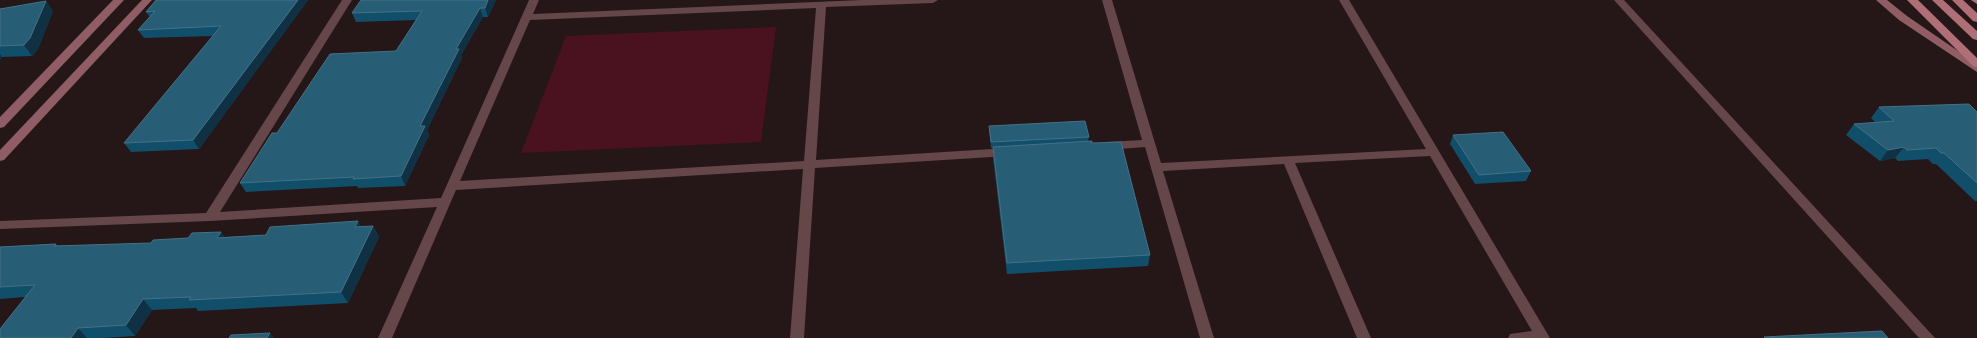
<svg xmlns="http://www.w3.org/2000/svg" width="1977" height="338" font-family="Montserrat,sans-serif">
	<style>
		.green { fill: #49121e }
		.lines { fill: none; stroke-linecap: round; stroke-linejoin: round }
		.street { fill: #654649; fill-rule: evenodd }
		.secondary { fill: #8f5d63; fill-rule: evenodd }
		.primary { fill: #b06f77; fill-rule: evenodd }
		.wall { fill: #104e69 }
		.shaded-wall { fill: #0f3143 }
		.building { fill: #275d75; stroke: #467186 }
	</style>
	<rect width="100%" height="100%" fill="#251618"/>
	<!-- green -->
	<path class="green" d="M776 27 761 142 521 153 566 36Z"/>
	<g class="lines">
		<!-- street -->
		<g class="street">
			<path d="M342 0H352L220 212 441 198 529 0H539L533 14 862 0H938L933 3 826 7 816 160 1008 148 1014 152 1008 156 815 168 804 338H790L803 169 456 190 392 338H378L437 207 210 221 0 229V221L206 213ZM816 8 804 161 460 181 530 20Z"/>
			<path d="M1102 0H1112L1161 163 1426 149 1339 0H1349L1550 338H1508L1510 334 1532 331 1430 156 1295 163 1371 338H1357L1284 164 1163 171 1214 338H1200L1145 147 1106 150 1100 146 1106 142 1142 140Z"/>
			<path d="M1614 0H1624L1935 338H1919Z"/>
		</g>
		<!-- secondary -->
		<g class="secondary">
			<path d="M113 0H124L4 127 0 128V117Z"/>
			<path d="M142 0H152L4 160 0 161V150Z"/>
			<path d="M1876 0H1887L1907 16 1977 64V72L1899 20Z"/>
		</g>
		<!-- primary -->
		<g class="primary">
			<path d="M1907 0H1918L1977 58V67L1973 66Z"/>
			<path d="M1932 0H1943L1977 31V40L1973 39Z"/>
			<path d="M1952 0H1963L1977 13V22L1973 21Z"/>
			<path d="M1971 0H1977V4Z"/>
		</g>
	</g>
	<!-- wall -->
	<g class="wall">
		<path d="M156 0H308L199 149 131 152 124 143 213 36 144 38 138 30 150 17 146 12Z"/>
		<path d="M361 0H496L488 17H483L461 55 462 58 427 130 429 135 405 186 358 188 357 186 246 192 240 183 277 133 396 51 416 20 356 22 352 13Z"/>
		<path d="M46 1 53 11 38 49 32 56 2 57 0 60V9Z"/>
		<path d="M1879 107 1977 112V201H1975L1936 164H1933L1928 159 1898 161 1895 158 1880 161 1846 135 1854 124 1876 123 1871 118Z"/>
		<path d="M989 126 1089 137 1088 141 1092 143 1150 255 1148 266 1007 274 993 158V148H991Z"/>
		<path d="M1453 135 1531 171 1526 181 1475 184 1450 144Z"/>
		<path d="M358 221 361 227 373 226 379 237 348 303 198 311 196 308 152 310 135 336 103 338H0L25 297 0 299V247L56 244 58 246 151 243 188 238 221 232 224 237 266 235Z"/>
	</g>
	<!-- shaded-wall -->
	<g class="shaded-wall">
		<path d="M298 0H308L199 149 193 140Z"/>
		<path d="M488 0H496L488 17 485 8Z"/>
		<path d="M46 1 53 11 38 49 32 56 24 45Z"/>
		<path d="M480 8 483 17 461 55 462 58 427 130 429 135 405 186 401 176 420 126 456 49Z"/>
		<path d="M0 54 2 57 0 60Z"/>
		<path d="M1904 147 1895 158 1880 161 1888 150Z"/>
		<path d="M358 221 364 232 355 227Z"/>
		<path d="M373 226 379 237 348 303 341 292Z"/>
		<path d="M221 232 228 243 217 238Z"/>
		<path d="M143 299 152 310 135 336 126 325Z"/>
		<path d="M78 328 87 338H71Z"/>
		<path d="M270 333 274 338H267Z"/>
	</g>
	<!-- building -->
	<g class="building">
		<path d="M156 0H298L193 140 124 143 221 26 138 30 155 11 146 12Z"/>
		<path d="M361 0H488L485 8H480L456 49H459L420 126H425L401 176 353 179 354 177 240 183 272 133H277L330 54 396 51 422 11 352 13Z"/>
		<path d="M46 1 30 38 24 45 0 46V9Z"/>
		<path d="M1969 104 1977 112V183L1944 153H1941L1936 148 1907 150 1904 147 1888 150 1854 124 1894 121 1879 107Z"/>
		<path d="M1085 121 1089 137 991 142 989 126Z"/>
		<path d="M1503 132 1531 171 1479 175 1453 135Z"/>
		<path d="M1092 141V143L1121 142 1150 255 1007 263 993 147Z"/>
		<path d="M358 221 355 227 373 226 341 292 189 300 191 297 143 299 126 325 78 328 71 338H0V329L35 285 0 287V247L56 244 54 246 151 243 153 240 188 238 192 233 221 232 217 238 266 235 270 227Z"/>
		<path d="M1882 331 1888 338H1765L1764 337Z"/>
		<path d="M270 333 267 338H229L231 335Z"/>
	</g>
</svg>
